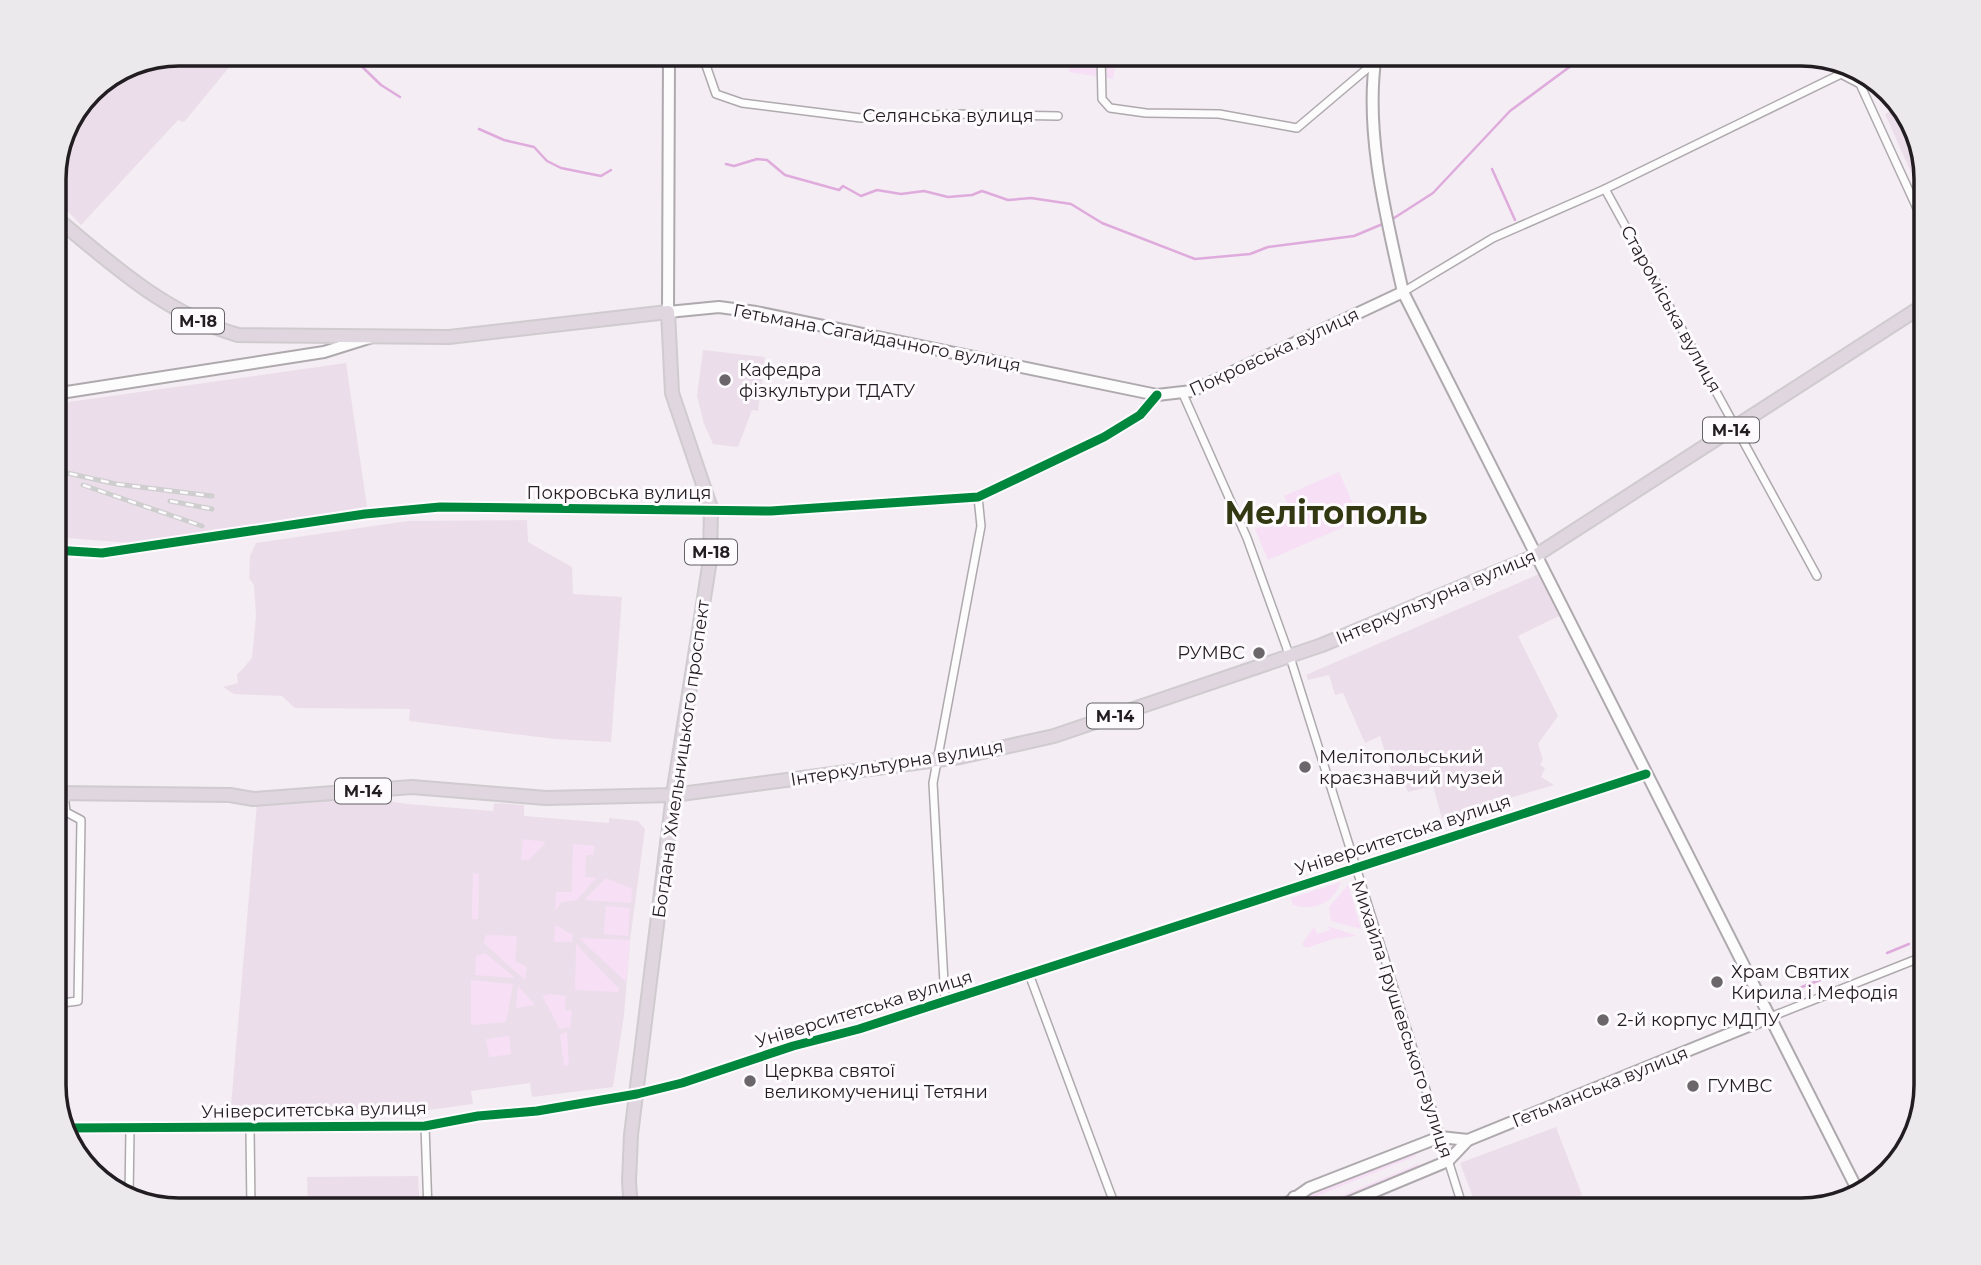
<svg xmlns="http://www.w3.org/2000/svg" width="1981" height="1265" font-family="Montserrat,sans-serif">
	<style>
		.built { fill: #ebdeea }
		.green { fill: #f7dff6 }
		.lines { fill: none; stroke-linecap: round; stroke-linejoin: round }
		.stream { stroke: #dfabdd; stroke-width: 2.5 }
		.street-casing { stroke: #aea9ad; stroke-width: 10 }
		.secondary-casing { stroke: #aea9ad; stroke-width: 14 }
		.highway-casing { stroke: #cfcbcf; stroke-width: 16 }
		.street { stroke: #fdfcfd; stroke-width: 7 }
		.secondary { stroke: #fdfcfd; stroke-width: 10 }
		.highway { stroke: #e0d6df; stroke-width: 12 }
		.rail-casing { stroke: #cfcecf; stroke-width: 5 }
		.rail { stroke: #fefbfe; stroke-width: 2.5; stroke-dasharray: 8; stroke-linecap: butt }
		.cycleway-casing { stroke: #fefbfe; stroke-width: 13 }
		.cycleway { stroke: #00873e; stroke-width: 9 }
		.poi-dot { fill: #6b666a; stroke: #fefbfe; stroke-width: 2.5 }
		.labels { text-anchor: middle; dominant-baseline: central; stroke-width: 6; stroke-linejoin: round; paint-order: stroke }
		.shield { fill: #fefbfe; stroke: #636063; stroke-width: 2 }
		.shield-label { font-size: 16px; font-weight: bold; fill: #211d21 }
		.street-label { font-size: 18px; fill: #211d21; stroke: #fefbfe }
		.poi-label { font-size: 18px; fill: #211d21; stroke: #fefbfe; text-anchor: start }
		.town-label { font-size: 32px; font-weight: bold; fill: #323811; stroke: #fefbfe }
		.rim { fill: none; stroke: #211d21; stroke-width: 3.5 }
	</style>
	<rect width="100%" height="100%" fill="#f4edf3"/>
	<!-- built -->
	<g class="built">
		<path d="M180 54H240L184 122 178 120 81 225 54 197V172L91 91 132 64Z"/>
		<path d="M1900 106 1910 117 1927 179V208L1885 114Z"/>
		<path d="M703 350 765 357 758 411 752 410 738 447 713 444 704 424 697 396Z"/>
		<path d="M346 363 367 507 221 529 218 534 131 543 54 537V404Z"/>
		<path d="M527 520 528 542 572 567 573 594 622 597 611 742 555 739 409 721 410 709 295 708 282 696 234 694 223 687 238 683 237 675 252 658 256 616 254 585 249 578 250 556 256 543 408 521Z"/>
		<path d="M1539 574 1559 616 1518 636 1558 716 1538 744 1543 760 1540 765 1545 768 1541 777 1554 785 1442 818 1433 786 1408 792 1405 785 1396 787 1380 736 1365 743 1343 693 1335 695 1329 675 1308 680 1306 675Z"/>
		<path d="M387 797 388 801 407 804 493 811 494 803 524 805V816L609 823V818L638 821 645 829 630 940 624 1015 613 1087 532 1097 530 1083 508 1086 471 1091 473 1104 428 1110 231 1106 257 802 280 803Z"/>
		<path d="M1556 1127 1582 1195 1557 1204 1560 1211H1478L1460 1163Z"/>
		<path d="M418 1176 420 1211H308L307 1177Z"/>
	</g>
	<!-- green -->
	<g class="green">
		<path d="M1071 54H1117L1113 79 1069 72Z"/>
		<path d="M1339 472 1360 520 1268 560 1255 529 1292 513 1284 496Z"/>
		<path d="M523 839 546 842 529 860H521Z"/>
		<path d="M573 844 595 846 593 855H586L585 877 596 878 577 900 562 902 555 911 556 892H572Z"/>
		<path d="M473 873 479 874 478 919H472Z"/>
		<path d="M606 878 632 889 631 903 584 900Z"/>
		<path d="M1341 882C1332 904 1315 911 1293 905L1291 898Z"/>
		<path d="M1348 885 1361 929 1331 921 1329 907Z"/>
		<path d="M606 906 630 908 628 936 604 934Z"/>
		<path d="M555 925 573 935 572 942H554Z"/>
		<path d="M1328 926 1357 936 1336 938 1306 948 1302 944 1314 927 1317 934 1330 930Z"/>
		<path d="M486 935 517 936 515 961 527 967 525 980 484 943Z"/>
		<path d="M579 938 630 940 626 982Z"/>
		<path d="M576 944 619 989 618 992 575 990Z"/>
		<path d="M485 953 515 978 475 975 476 956Z"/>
		<path d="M471 980 513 984 506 1022 471 1025Z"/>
		<path d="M518 986 535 1005 516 1008Z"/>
		<path d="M550 994 566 996 565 1010 572 1011 570 1027 560 1029 542 996Z"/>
		<path d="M567 1032 569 1065 564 1066 560 1034Z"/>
		<path d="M509 1036 511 1054 489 1057 486 1039Z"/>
		<path d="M1414 1152 1416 1156 1302 1202 1300 1198Z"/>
		<path d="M1418 1164 1419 1167 1315 1211H1305Z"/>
	</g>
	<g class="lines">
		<!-- stream -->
		<g class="stream">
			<path d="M349 54 381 85 400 97"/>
			<path d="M479 129 504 140 534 147 547 161 561 168 601 176 611 170"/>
			<path d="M726 164 734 166 757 159 767 160 785 175 839 190 843 186 861 196 877 190 901 194 924 191 948 197 972 195 982 191 1008 200 1031 198 1071 204 1102 223 1195 259 1250 254 1268 247 1354 236 1385 223"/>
			<path d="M1492 169 1515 220"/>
			<path d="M1391 220 1433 193 1510 111 1587 54"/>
			<path d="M1918 940 1927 937"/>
			<path d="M1887 953 1909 944"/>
			<path d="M1784 994 1848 969"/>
		</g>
		<defs>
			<g id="street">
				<path d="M702 54 716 94 742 103 861 118 955 114 1058 116"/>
				<path d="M1101 54 1102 99 1110 108 1146 113 1219 114 1297 128 1375 62"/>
				<path d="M1605 189 1817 576"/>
				<path d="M1403 292 1493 238 1605 189 1841 74 1860 84 1927 230"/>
				<path d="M1183 394 1247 538 1290 657 1464 1211"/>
				<path d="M54 550 102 553 365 514 440 507 771 511 978 497 1104 437 1140 415 1157 395"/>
				<path d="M1029 974 1117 1211"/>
				<path d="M945 1001 933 783 981 526 978 497"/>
				<path d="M54 1004 78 1001 81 820 66 812 64 793"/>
				<path d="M1768 1018 1927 955"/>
				<path d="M425 1126 428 1211"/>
				<path d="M65 1128 425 1126 478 1116 537 1111 637 1094 682 1083 793 1046 859 1029 1646 774"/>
				<path d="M250 1128 251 1211"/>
				<path d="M129 1196 130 1130"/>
			</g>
			<g id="secondary">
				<path d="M669 54 668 312 719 307 756 312 1157 395 1192 391 1403 292"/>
				<path d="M1376 54C1364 132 1386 216 1403 292L1860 1195"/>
				<path d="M54 394 324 352 372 337"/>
				<path d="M1294 1197 1296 1211"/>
				<path d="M1276 1211 1309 1188 1440 1137 1468 1140"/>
				<path d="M1328 1211 1448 1161 1468 1140 1768 1018"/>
			</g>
			<g id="highway">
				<path d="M54 216C111 264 166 314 238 335L449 337 668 312 672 393 711 508 710 560 673 795 631 1135 629 1181 631 1211"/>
				<path d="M54 793 230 795 253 799 412 787 546 798 673 795 960 757 1054 736 1322 645 1535 556 1927 303"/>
			</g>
		</defs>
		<!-- street casing -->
		<use href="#street" class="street-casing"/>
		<!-- secondary casing -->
		<use href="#secondary" class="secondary-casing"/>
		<!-- highway casing -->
		<use href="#highway" class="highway-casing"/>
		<!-- street -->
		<use href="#street" class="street"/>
		<!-- secondary -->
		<use href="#secondary" class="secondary"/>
		<!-- highway -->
		<use href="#highway" class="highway"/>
		<defs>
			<g id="rail">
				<path d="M54 470 116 484 212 496"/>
				<path d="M83 485 202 526"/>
				<path d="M170 501 212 509"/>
			</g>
		</defs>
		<!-- rail casing -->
		<use href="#rail" class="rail-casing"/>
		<!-- rail -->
		<use href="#rail" class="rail"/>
		<defs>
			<g id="cycleway">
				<path d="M54 550 102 553 365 514 440 507 771 511 978 497 1104 437 1140 415 1157 395"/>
				<path d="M65 1128 425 1126 478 1116 537 1111 637 1094 682 1083 793 1046 859 1029 1646 774"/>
			</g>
		</defs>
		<!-- cycleway casing -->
		<use href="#cycleway" class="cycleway-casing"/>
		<!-- cycleway -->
		<use href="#cycleway" class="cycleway"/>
	</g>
	<!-- markers -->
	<g class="poi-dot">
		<circle cx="725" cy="380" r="7"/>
		<circle cx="1259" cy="653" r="7"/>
		<circle cx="1305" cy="767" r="7"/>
		<circle cx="1717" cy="982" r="7"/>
		<circle cx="1603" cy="1020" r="7"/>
		<circle cx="750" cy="1081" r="7"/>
		<circle cx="1693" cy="1086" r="7"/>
	</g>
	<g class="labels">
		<!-- shield labels -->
		<g class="shield">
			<rect x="172" y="308.5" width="52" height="25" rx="5"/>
			<rect x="1703" y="417.5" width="56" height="25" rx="5"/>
			<rect x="685" y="539.5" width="52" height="25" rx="5"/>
			<rect x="1087" y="703.5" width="56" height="25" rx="5"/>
			<rect x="335" y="778.5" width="56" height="25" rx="5"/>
		</g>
		<g class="shield-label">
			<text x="198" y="321">М-18</text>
			<text x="1731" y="430">М-14</text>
			<text x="711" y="552">М-18</text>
			<text x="1115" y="716">М-14</text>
			<text x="363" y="791">М-14</text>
		</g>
		<!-- street labels -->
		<g class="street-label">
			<text x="948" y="116">Селянська вулиця</text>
			<text transform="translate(1671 309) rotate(61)">Староміська вулиця</text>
			<text transform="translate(877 338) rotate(11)">Гетьмана Сагайдачного вулиця</text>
			<text transform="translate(1274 352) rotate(-25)">Покровська вулиця</text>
			<text x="619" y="493">Покровська вулиця</text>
			<text transform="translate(1436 597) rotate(-23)">Інтеркультурна вулиця</text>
			<text transform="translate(681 759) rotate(-82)">Богдана Хмельницького проспект</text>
			<text transform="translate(897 763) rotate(-9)">Інтеркультурна вулиця</text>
			<text transform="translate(1403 835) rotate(-18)">Університетська вулиця</text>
			<text transform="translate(864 1009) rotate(-17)">Університетська вулиця</text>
			<text transform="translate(1402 1019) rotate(72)">Михайла Грушевського вулиця</text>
			<text transform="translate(1600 1087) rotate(-22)">Гетьманська вулиця</text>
			<text transform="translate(314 1110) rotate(-1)">Університетська вулиця</text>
		</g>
		<!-- poi labels -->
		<g class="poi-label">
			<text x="739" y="370">Кафедра<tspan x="739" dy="21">фізкультури ТДАТУ</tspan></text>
			<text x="1245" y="653" text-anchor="end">РУМВC</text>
			<text x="1319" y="757">Мелітопольський<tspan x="1319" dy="21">краєзнавчий музей</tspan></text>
			<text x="1731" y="972">Храм Святих<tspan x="1731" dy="21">Кирила і Мефодія</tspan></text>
			<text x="1617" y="1020">2-й корпус МДПУ</text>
			<text x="764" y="1071">Церква святої<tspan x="764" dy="21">великомучениці Тетяни</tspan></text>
			<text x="1707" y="1086">ГУМВС</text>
		</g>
		<!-- town labels -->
		<g class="town-label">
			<text x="1326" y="512">Мелітополь</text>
		</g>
	</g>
	<!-- crop -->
	<path d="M0 0H1981V1265H0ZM179 66H1801A113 113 0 0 1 1914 179V1085A113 113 0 0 1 1801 1198H179A113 113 0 0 1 66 1085V179A113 113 0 0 1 179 66Z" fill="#ece9ec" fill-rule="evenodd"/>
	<path class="rim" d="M179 66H1801A113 113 0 0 1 1914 179V1085A113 113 0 0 1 1801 1198H179A113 113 0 0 1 66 1085V179A113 113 0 0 1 179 66Z"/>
</svg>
